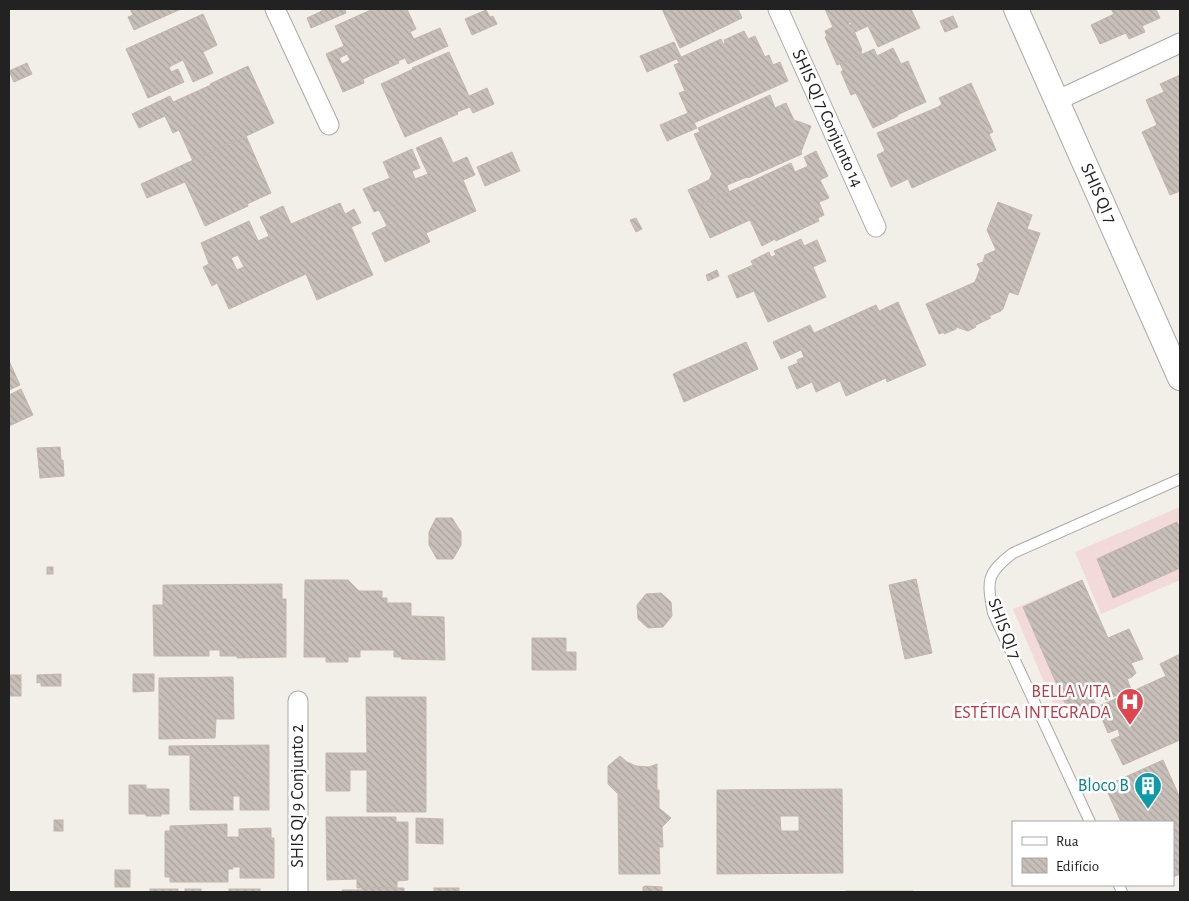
<svg xmlns="http://www.w3.org/2000/svg" width="1189" height="901" font-family="'Alegreya Sans',sans-serif">
	<style>
		.commercial { fill: #f2dad9 }
		.building { fill: url(#building-back-hatch); stroke: #c4b6ab; fill-rule: evenodd }
		.lines { fill: none; stroke-linecap: round; stroke-linejoin: round }
		.service-casing { stroke: #a9a9a9; stroke-width: 12 }
		.minor-casing { stroke: #a9a9a9; stroke-width: 21 }
		.tertiary-casing { stroke: #a9a9a9; stroke-width: 26 }
		.service { stroke: #fff; stroke-width: 10 }
		.minor { stroke: #fff; stroke-width: 19 }
		.tertiary { stroke: #fff; stroke-width: 24 }
		.labels { text-anchor: middle; dominant-baseline: central; stroke-width: 5; stroke-linejoin: round; paint-order: stroke }
		.street-label { font-size: 18px; fill: #222; stroke: #fff }
		.health-label { font-size: 18px; fill: #be3a42; stroke: #fff; text-anchor: end }
		.culture-label { font-size: 18px; fill: #0d838f; stroke: #fff; text-anchor: end }
	</style>
	<defs>
		<pattern id="building-back-hatch" width="6" height="6" patternUnits="userSpaceOnUse" patternTransform="scale(1.25)"><rect width="6" height="6" fill="#c7bfb8"/><path d="M-1 5l2 2M0 0l6 6M5-1l2 2" fill="none" stroke="#aba49e"/></pattern>
	</defs>
	<rect width="100%" height="100%" fill="#f2efe9"/>
	<!-- commercial -->
	<g class="commercial">
		<path d="M1180 507V580L1101 614 1075 552Z"/>
		<path d="M1078 581 1121 683 1056 711 1013 609Z"/>
	</g>
	<!-- building -->
	<g class="building">
		<path d="M130 9H181L134 30 128 17 133 15Z"/>
		<path d="M321 9H345L346 13 311 28 307 18 322 11Z"/>
		<path d="M373 9H407L416 29 410 32 414 39 440 28 448 46 408 64 405 58 398 61 399 63 363 79 364 83 343 92 326 54 344 46 335 26ZM347 54 350 60 342 64 339 58Z"/>
		<path d="M662 9H738L742 18 680 48Z"/>
		<path d="M825 9H911L920 28 878 47 868 26 855 32 851 22 848 24 849 25 851 24 862 50 861 51 862 54 837 65 825 37 827 36 825 31 833 27Z"/>
		<path d="M1111 9H1156L1160 18 1142 26 1145 32 1129 39 1126 33 1100 44 1091 25 1114 14Z"/>
		<path d="M486 10 490 17 493 16 497 24 472 35 465 19Z"/>
		<path d="M203 14 217 45 203 52 213 73 193 82 183 60 169 67 171 72 178 69 184 82 148 98 126 49Z"/>
		<path d="M953 16 958 27 945 32 940 21Z"/>
		<path d="M744 31 748 39 755 36 765 57 769 55 773 65 780 62 788 81 694 123 697 128 667 141 660 125 688 113 679 93 685 91 674 65 679 63 677 59 721 39 723 44 725 43 724 40Z"/>
		<path d="M674 42 681 57 647 72 640 56Z"/>
		<path d="M893 48 901 64 908 61 926 102 897 115 898 116 873 128 856 93 851 95 841 72 843 70 840 64 874 49 877 56Z"/>
		<path d="M449 52 469 96 487 88 494 104 473 113 470 107 457 112 458 114 405 137 381 84 413 69 412 68Z"/>
		<path d="M27 63 32 74 14 82 9 71Z"/>
		<path d="M248 66 274 123 193 161 179 130 173 133 165 116 139 128 132 114 170 96 173 102 211 85 210 84Z"/>
		<path d="M1180 75V191L1170 195 1142 132 1157 125 1146 100 1164 92 1160 84Z"/>
		<path d="M971 83 993 132 989 134 996 150 912 188 908 179 891 187 877 155 885 151 877 133 938 107 942 104 939 98Z"/>
		<path d="M770 95 775 108 786 103 794 120 811 126 801 152 802 154 748 178 747 177 727 185 729 192 696 207 688 190 709 180 712 174 694 134 700 132 698 128Z"/>
		<path d="M246 136 271 193 247 204 248 206 205 226 185 182 147 198 141 184Z"/>
		<path d="M441 137 453 163 467 157 475 175 463 180 476 211 426 233 430 242 385 262 372 233 387 226 379 210 374 212 363 189 390 178 383 162 412 149 420 168 412 171 415 179 428 174 416 148Z"/>
		<path d="M816 151 828 176 820 180 829 198 819 202 824 215 818 218 819 221 776 241 775 239 762 246 750 220 710 238 696 207 791 163 795 172 808 166 804 157Z"/>
		<path d="M512 152 520 171 485 186 477 167Z"/>
		<path d="M998 202 1032 215 1027 229 1040 233 1018 295 1009 292 1003 309 1001 310V311L989 316 991 318 976 325 973 319 972 320 976 327 968 331 956 327V329L944 334V332L939 334 926 304 975 282 980 269 977 264 983 262 985 255 996 250 987 230Z"/>
		<path d="M340 203 345 214 354 209 361 223 351 227 352 229 373 275 317 300 306 274 229 309 217 283 212 286 203 267 209 264 201 243 249 221 258 241 269 236 260 217 283 206 291 224ZM238 255 244 267 237 270 231 258Z"/>
		<path d="M636 218 642 229 636 232 630 220Z"/>
		<path d="M801 239 804 246 817 240 826 261 813 267 826 297 768 322 754 291 737 298 728 276 753 265 751 261 769 252 771 257 776 255 774 251Z"/>
		<path d="M717 270 719 276 708 281 706 275Z"/>
		<path d="M898 302 926 365 887 382 886 378 846 396 840 381 816 392 812 382 797 389 788 367 798 363 797 360 804 357 801 350 781 359 773 342 810 325 814 333 876 305 879 311Z"/>
		<path d="M746 342 758 369 684 402 673 374Z"/>
		<path d="M9 361 20 385 9 390Z"/>
		<path d="M21 389 33 415 9 426V395Z"/>
		<path d="M60 447 61 460H63L64 476 40 478 37 448Z"/>
		<path d="M436 518H452L461 532V545L453 559H437L429 545V532Z"/>
		<path d="M1177 522 1180 529V568L1113 598 1097 559Z"/>
		<rect x="47" y="567" width="6" height="7"/>
		<path d="M916 579 932 653 905 659 889 585Z"/>
		<path d="M305 580H348L359 591H382V598H387V603H411V616L444 617 445 660 401 659 402 657H394V650H360V657H348V662H326V657H304Z"/>
		<path d="M1082 580 1108 638 1129 629 1143 659 1131 663 1136 673 1132 677 1127 679 1131 689 1106 700 1103 694 1093 699 1096 704 1076 713 1074 707 1068 710 1023 607Z"/>
		<path d="M282 584V599H286V657L237 658V656H220V650H209V656H154L153 605H163V585Z"/>
		<path d="M661 593 671 602 672 616 663 627 648 628 638 619 637 605 646 594Z"/>
		<path d="M532 638H566V652H576V670H532Z"/>
		<path d="M1180 654V740L1123 765 1111 740 1120 736 1118 729 1108 733 1097 707 1166 676 1160 664Z"/>
		<path d="M61 674V686H41V682L37 683V675Z"/>
		<path d="M133 674H154V691L133 692Z"/>
		<rect x="9" y="675" width="12" height="21"/>
		<path d="M233 677 234 719H216L215 738 159 739V678Z"/>
		<path d="M366 697H426V812H367V770H350V791H326V753H367Z"/>
		<path d="M269 745V810H240V796H233V810H190V755H169V746Z"/>
		<path d="M620 756 627 762 636 766 649 767 657 764V790H659V808L671 818 662 827 663 847H659L660 874H619L618 794 608 784V766Z"/>
		<path d="M1163 760 1180 798V874L1173 877V822H1121L1105 786Z"/>
		<path d="M129 785H146V789H169V814H161V816H146V814H129Z"/>
		<path d="M842 789 843 873 717 874V790ZM780 816H799V831H781Z"/>
		<path d="M326 817H396V822H408V880L397 881V888H357V879L327 880Z"/>
		<path d="M416 818 443 819V844L416 843Z"/>
		<rect x="54" y="820" width="9" height="11"/>
		<path d="M227 824V837H239V829L271 828V838H274V878H240V867H232L233 869H228V882H170V877H165V831H170V826Z"/>
		<rect x="115" y="870" width="15" height="17"/>
		<path d="M646 886 662 887V892H643V887Z"/>
		<path d="M362 888H404V892H343L342 890H362Z"/>
		<rect x="434" y="888" width="25" height="4"/>
		<rect x="150" y="889" width="28" height="3"/>
		<rect x="185" y="889" width="16" height="3"/>
		<rect x="229" y="889" width="31" height="3"/>
		<rect x="846" y="891" width="67" height="1"/>
	</g>
	<g class="lines">
		<defs>
			<g id="service">
				<path d="M1090 822 993 613C987 580 986 574 1013 553L1180 479"/>
				<path d="M1119 885 1122 892"/>
			</g>
			<g id="minor">
				<path d="M275 9 329 125"/>
				<path id="s1" d="M778 9 876 227"/>
				<path d="M1058 100 1180 43"/>
				<path d="M298 701V892"/>
			</g>
			<g id="tertiary">
				<path id="s2" d="M1016 9 1180 378"/>
			</g>
		</defs>
		<!-- service casing -->
		<use href="#service" class="service-casing"/>
		<!-- minor casing -->
		<use href="#minor" class="minor-casing"/>
		<!-- tertiary casing -->
		<use href="#tertiary" class="tertiary-casing"/>
		<!-- service -->
		<use href="#service" class="service"/>
		<!-- minor -->
		<use href="#minor" class="minor"/>
		<!-- tertiary -->
		<use href="#tertiary" class="tertiary"/>
	</g>
	<!-- icons -->
	<defs>
		<symbol id="hospital-pin" viewBox="-11 -11 22 30"><path d="M0 17L-7.5 6A9.5 9.5 0 1 1 7.5 6Z" fill="#e0444e" stroke="#fff"/><path d="M-5-5h3v3.5h4V-5h3V5h-3V1.5h-4V5h-3Z" fill="#fff"/></symbol>
		<symbol id="building-pin" viewBox="-11 -11 22 30"><path d="M0 17L-7.5 6A9.5 9.5 0 1 1 7.5 6Z" fill="#0f9aa8" stroke="#fff"/><path d="M-4-6H4V6H1V3H-1V6H-4ZM-2.5-4.3h1.7v1.8h-1.7ZM.8-4.3h1.7v1.8H.8ZM-2.5-1h1.7V.8h-1.7ZM.8-1h1.7V.8H.8Z" fill="#fff"/></symbol>
	</defs>
	<g fill-rule="evenodd">
		<use href="#hospital-pin" x="1114" y="686" width="32" height="43"/>
		<use href="#building-pin" x="1132" y="770" width="32" height="43"/>
	</g>
	<g class="labels">
		<!-- street labels -->
		<g class="street-label">
			<text stroke="none"><textPath href="#s1" startOffset="120">SHIS QI 7 Conjunto 14</textPath></text>
			<text stroke="none"><textPath href="#s2" startOffset="202">SHIS QI 7</textPath></text>
			<text transform="translate(1004 629) rotate(69)">SHIS QI 7</text>
			<text transform="translate(298 796) rotate(-90)">SHIS QI 9 Conjunto 2</text>
		</g>
		<!-- health labels -->
		<g class="health-label">
			<text x="1111" y="692">BELLA VITA<tspan x="1111" dy="21">ESTÉTICA INTEGRADA</tspan></text>
		</g>
		<!-- culture labels -->
		<g class="culture-label">
			<text x="1129" y="786">Bloco B</text>
		</g>
	</g>
	<!-- border -->
	<rect width="1189" height="901" fill="none" stroke="#222222" stroke-width="20"/>
	<!-- legend -->
	<rect x="1012" y="821" width="162" height="65" fill="#ffffff" stroke="#a7a7a7"/>
	<rect x="1022" y="837" width="25" height="8" fill="#ffffff" stroke="#a7a7a7"/>
	<text x="1056" y="846" font-size="15" fill="#222222">Rua</text>
	<rect x="1022" y="858" width="25" height="15" fill="url(#building-back-hatch)" stroke="#a7a7a7"/>
	<text x="1056" y="871" font-size="15" fill="#222222">Edifício</text>
</svg>
